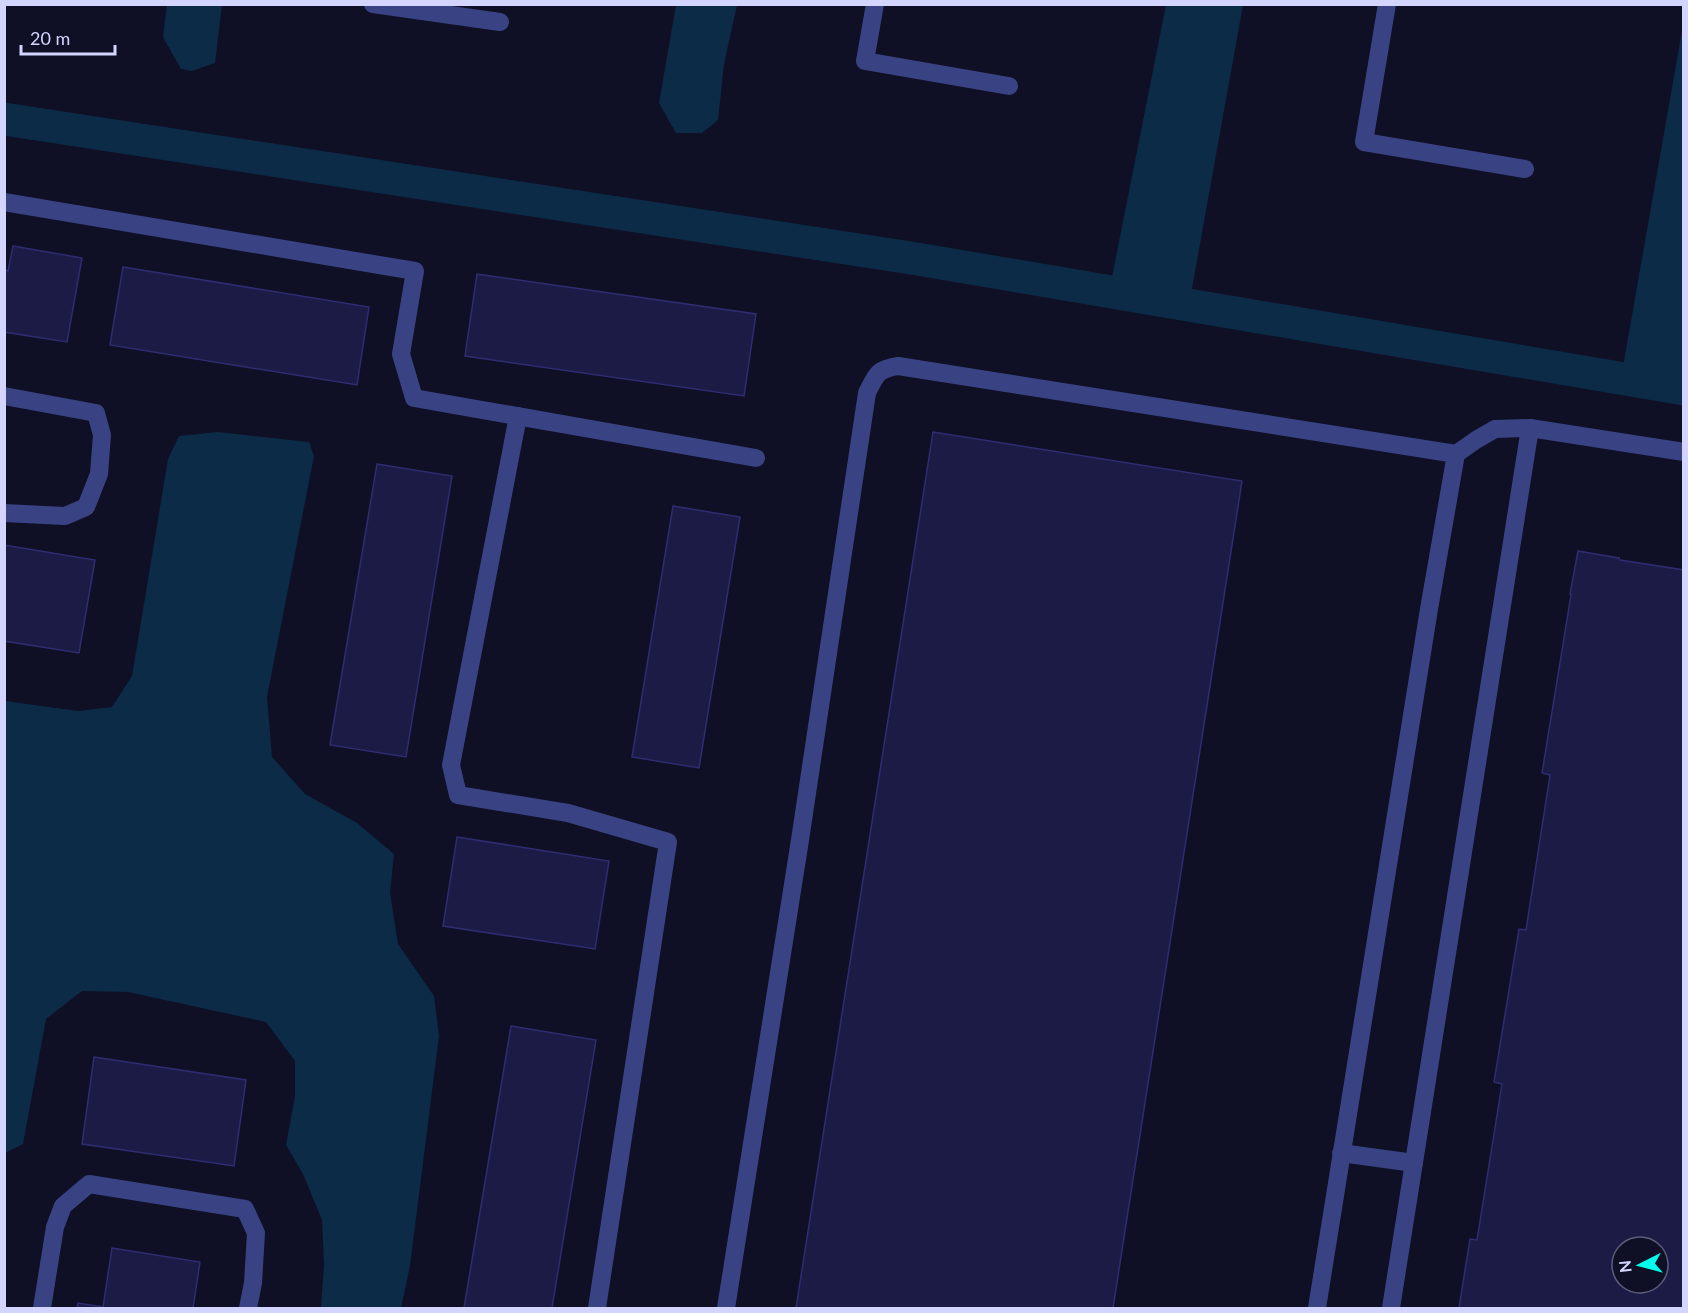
<svg xmlns="http://www.w3.org/2000/svg" width="1688" height="1313" font-family="Lato,sans-serif">
	<style>
		.water { fill: #0c2b47 }
		.lines { fill: none; stroke-linecap: round; stroke-linejoin: round }
		.canal { stroke: #0c2b47; stroke-width: 33 }
		.building { fill: #1c1b46; stroke: #2f2d72; stroke-width: 1.5; fill-rule: evenodd }
		.minor { stroke: #394384; stroke-width: 18 }
	</style>
	<rect width="100%" height="100%" fill="#0f0f25"/>
	<!-- water -->
	<g class="water">
		<path d="M167 5H222L215 63 192 71 181 69 163 37Z"/>
		<path d="M676 5H737L724 64 718 120 702 133H676L659 103Z"/>
		<path d="M1166 5H1243L1189 305 1109 292Z"/>
		<path d="M1683 25V389L1621 378Z"/>
		<path d="M218 432 309 442 314 456 267 697 272 757 305 794 357 823 394 854 390 893 398 944 434 996 439 1036 410 1266 401 1308H322L321 1307 324 1265 322 1220 303 1174 286 1145 295 1096V1061L266 1022 128 992 82 991 46 1019 23 1144 5 1153V701L78 711 112 707 132 676 168 459 179 436Z"/>
	</g>
	<g class="lines">
		<!-- canal -->
		<path class="canal" d="M4 119 911 258 1684 389"/>
	</g>
	<!-- building -->
	<g class="building">
		<path d="M13 246 82 258 67 342 4 332V270L8 271Z"/>
		<path d="M123 267 369 307 357 385 110 345Z"/>
		<path d="M477 274 756 314 744 396 465 356Z"/>
		<path d="M933 432 1242 481 1113 1308H796Z"/>
		<path d="M377 464 452 476 406 757 330 745Z"/>
		<path d="M673 506 740 517 699 768 632 757Z"/>
		<path d="M4 545 95 560 79 653 4 641Z"/>
		<path d="M1578 551 1619 558 1620 560 1684 570V1308H1459L1470 1239 1477 1240 1502 1084 1494 1082 1519 929 1526 930 1550 775 1542 773 1571 595 1570 594ZM1622 1247H1658V1283H1622Z"/>
		<path d="M457 837 609 861 595 949 443 926Z"/>
		<path d="M511 1026 596 1040 552 1308H464Z"/>
		<path d="M94 1057 246 1080 234 1166 82 1144Z"/>
		<path d="M112 1248 200 1262 193 1308H77L78 1303 103 1307Z"/>
	</g>
	<g class="lines">
		<!-- minor -->
		<g class="minor">
			<path d="M373 4 500 22"/>
			<path d="M875 4 865 61 1009 86"/>
			<path d="M1387 4 1364 142 1525 169"/>
			<path d="M4 202 415 271 401 354 414 398 756 458"/>
			<path d="M4 396 96 413 102 435 99 474 86 507 65 516 4 513"/>
			<path d="M518 416 451 765 458 795 568 813 668 842 597 1308"/>
			<path d="M1456 454 1476 440 1495 429 1530 428"/>
			<path d="M1341 1153 1414 1163"/>
			<path d="M42 1308 55 1227 63 1206 89 1184 245 1209 256 1233 253 1283 248 1308"/>
			<path d="M726 1308 800 840 867 393C876 375 877 369 898 366L1456 454 1429 609 1317 1308"/>
			<path d="M1391 1308 1530 428 1684 452"/>
		</g>
	</g>
	<!-- border -->
	<rect width="1688" height="1313" fill="none" stroke="#d3d5ff" stroke-width="12"/>
	<!-- north arrow -->
	<g transform="translate(1640 1265) rotate(264)"><circle r="28" fill="#0f0f25" stroke="#5d5e7c" stroke-width="1.5"/>
	<path d="M0-4.5L10 22L0 15L-10 22Z" fill="#00feed"/>
	<text y="-9" font-size="16" font-weight="bold" text-anchor="middle" fill="#d3d5ff">N</text>
	</g>
	<!-- scale -->
	<path d="M21 45v9h94v-9" fill="none" stroke="#d3d5ff" stroke-width="3"/>
	<text x="30" y="45" font-size="18" fill="#d3d5ff" stroke="#0f0f25" stroke-width="4.5" paint-order="stroke">20 m</text>
</svg>
